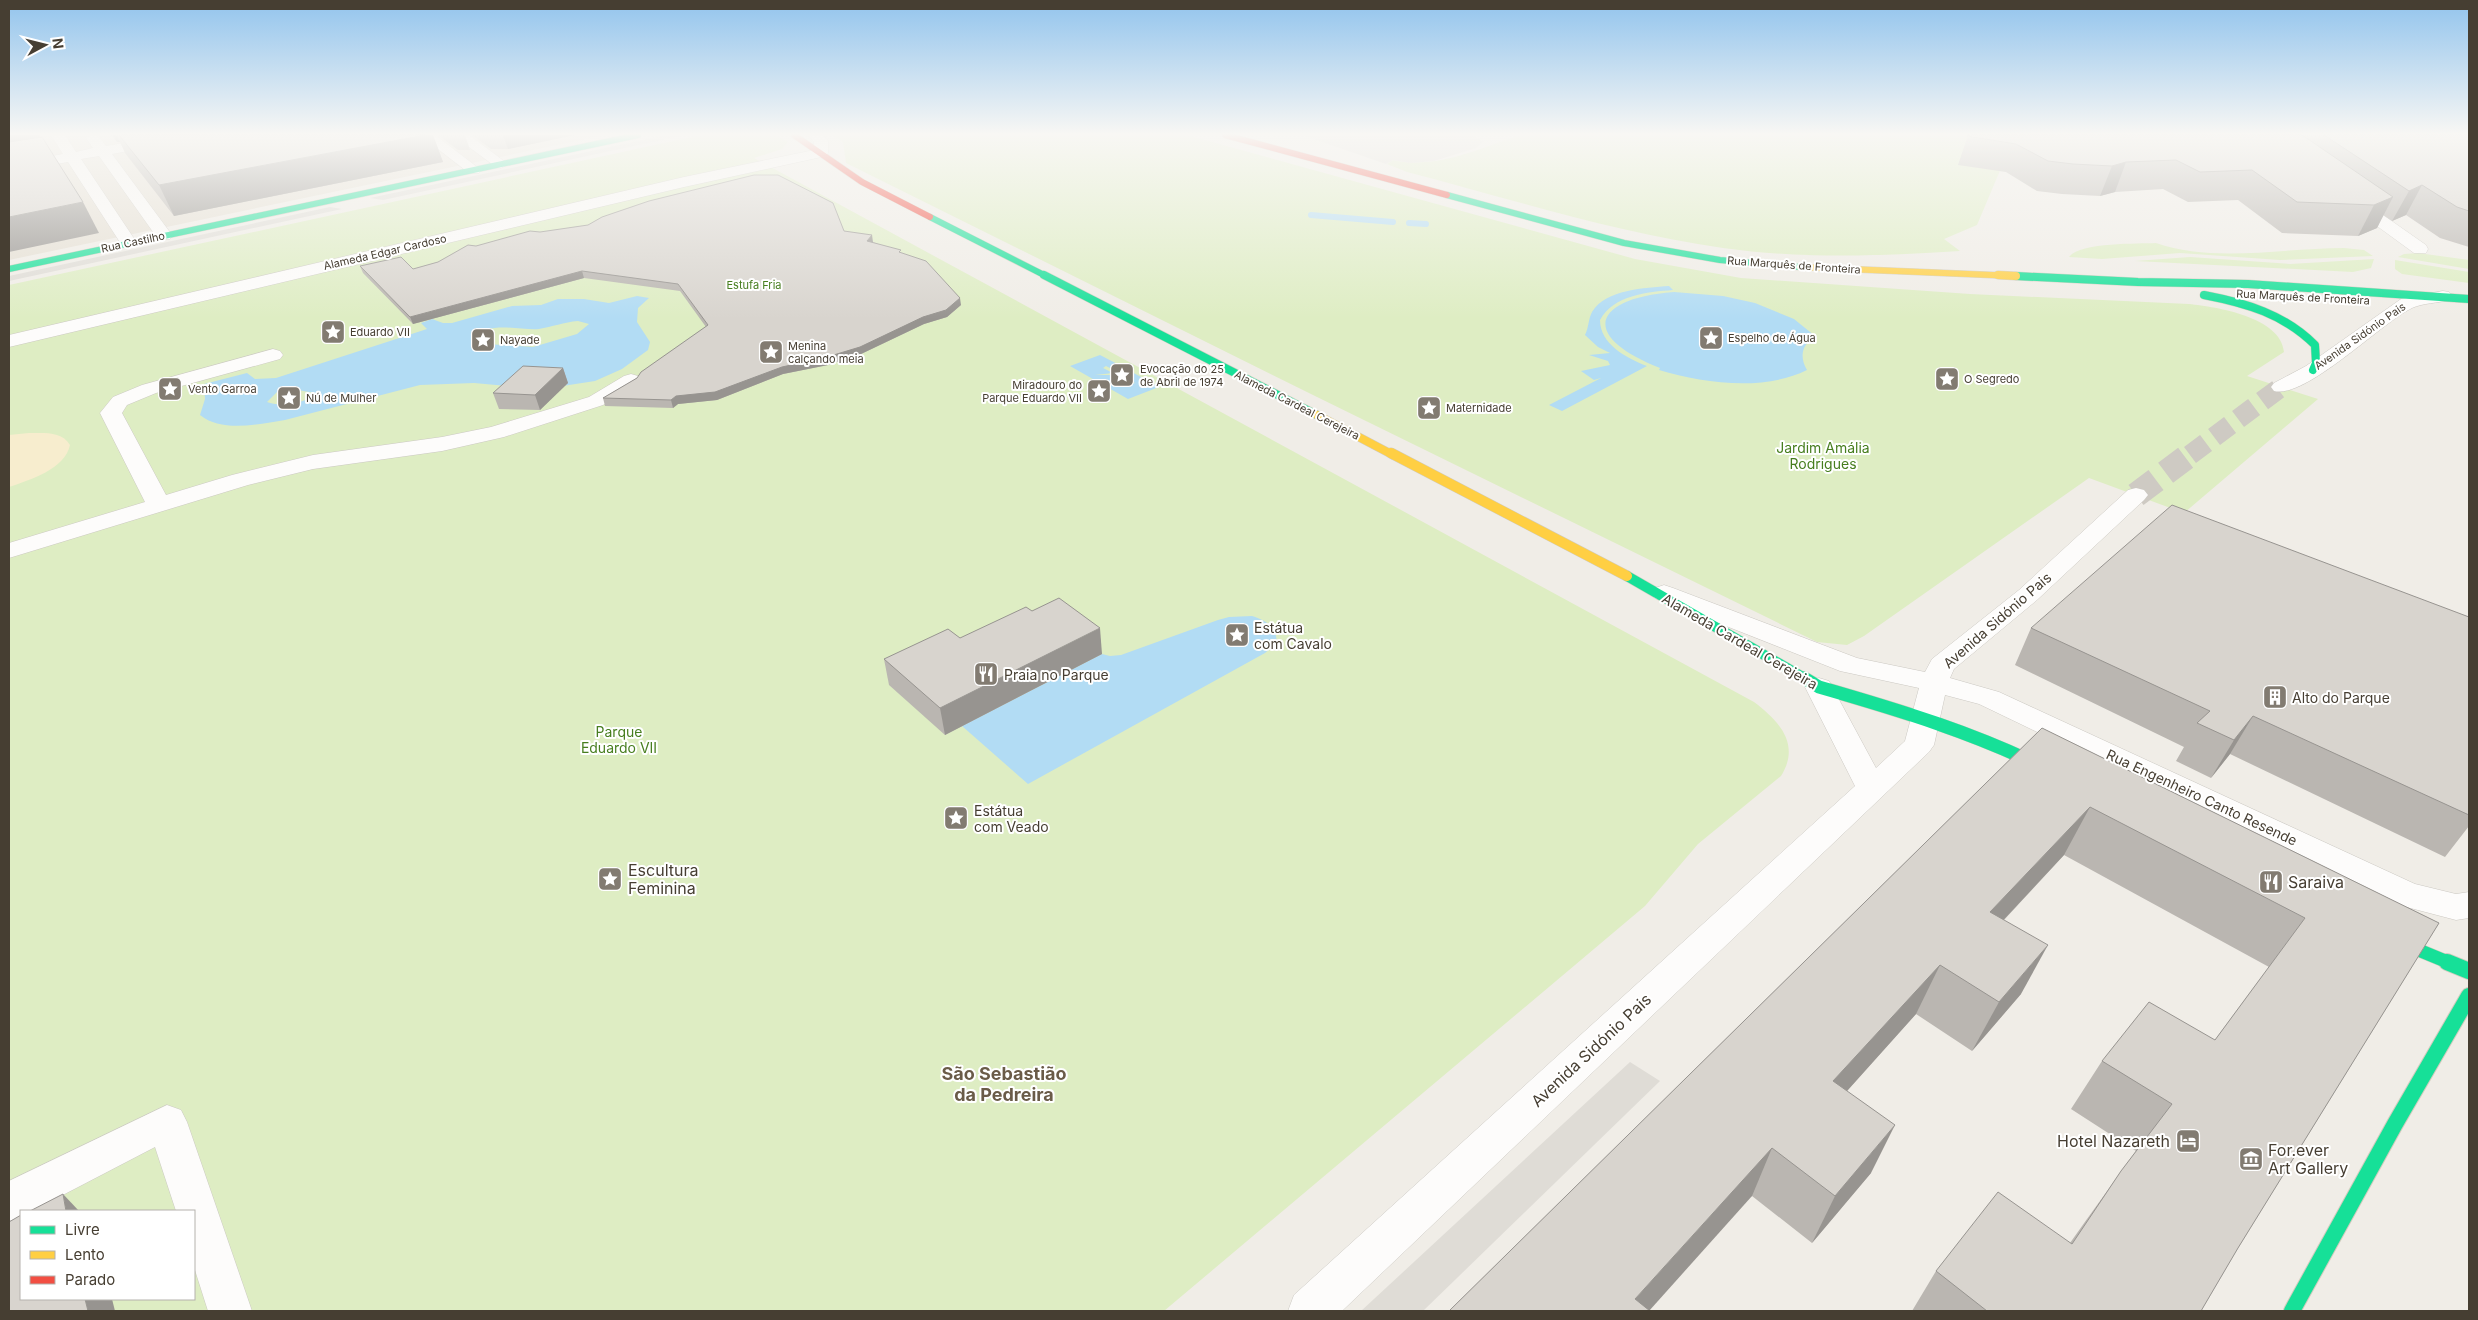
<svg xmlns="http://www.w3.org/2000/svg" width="2478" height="1320" font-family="Inter,sans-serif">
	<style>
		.residential { fill: #e5dfd3 }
		.green { fill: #deedc3; fill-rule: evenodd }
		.sand { fill: #f7edce }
		.parking { fill: #dfdcd6 }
		.water { fill: #b2dcf4; fill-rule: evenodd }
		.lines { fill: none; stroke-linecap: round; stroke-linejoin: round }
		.stream { stroke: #b2dcf4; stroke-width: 6 }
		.street-tunnel-far1 { stroke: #cecac3; stroke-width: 20; stroke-dasharray: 20 10; stroke-linecap: butt }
		.street-tunnel { stroke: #cecac3; stroke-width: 25; stroke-dasharray: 25 12; stroke-linecap: butt }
		.street-casing { stroke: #ccc9c3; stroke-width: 1 }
		.fast-far4-casing { stroke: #d1ccbe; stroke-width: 7 }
		.fast-far3-casing { stroke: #d1ccbe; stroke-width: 9 }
		.fast-far2-casing { stroke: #d1ccbe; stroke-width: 11 }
		.fast-far1-casing { stroke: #d1ccbe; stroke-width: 14 }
		.fast-casing { stroke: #d1ccbe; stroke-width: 18 }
		.slow-far2-casing { stroke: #d1ccbe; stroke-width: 7 }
		.slow-far1-casing { stroke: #d1ccbe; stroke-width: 9 }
		.slow-casing { stroke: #d1ccbe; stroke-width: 11 }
		.jam-casing { stroke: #d1ccbe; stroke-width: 7 }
		.street { fill: #fdfcfb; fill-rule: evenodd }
		.fast-far4 { stroke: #16e098; stroke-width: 6 }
		.fast-far3 { stroke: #16e098; stroke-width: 8 }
		.fast-far2 { stroke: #16e098; stroke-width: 10 }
		.fast-far1 { stroke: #16e098; stroke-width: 13 }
		.fast { stroke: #16e098; stroke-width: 16 }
		.slow-far2 { stroke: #ffcf43; stroke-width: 6 }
		.slow-far1 { stroke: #ffcf43; stroke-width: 8 }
		.slow { stroke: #ffcf43; stroke-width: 10 }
		.jam { stroke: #f24e42; stroke-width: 6 }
		.wall { fill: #bab6b1 }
		.shaded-wall { fill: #979490 }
		.building { fill: #d8d4ce; stroke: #979490 }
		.labels { text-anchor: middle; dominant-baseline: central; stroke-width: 4; stroke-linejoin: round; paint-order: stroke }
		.far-street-label { font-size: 11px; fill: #463e32; stroke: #fff }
		.far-park-label { font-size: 11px; fill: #477e1f; stroke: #fff }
		.far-poi-label { font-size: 11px; fill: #463e32; stroke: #fff; text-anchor: start }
		.park-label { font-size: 14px; fill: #477e1f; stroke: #fff }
		.street-label { font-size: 14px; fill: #463e32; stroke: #fff }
		.poi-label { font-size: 14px; fill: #463e32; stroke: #fff; text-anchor: start }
		.near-poi-label { font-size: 16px; fill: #463e32; stroke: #fff; text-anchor: start }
		.near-street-label { font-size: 16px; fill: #463e32; stroke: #fff }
		.near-neighbourhood-label { font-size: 18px; font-weight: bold; fill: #6a5b48; stroke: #fff }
	</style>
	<rect width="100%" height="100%" fill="#f0ede7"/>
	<!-- residential -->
	<path class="residential" d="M9 135H605L9 260Z"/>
	<!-- green -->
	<g class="green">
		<path d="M701 135H776L788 142 782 149 754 158 1754 702C1779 721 1801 744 1781 776L1698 844 1645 906 1164 1311H9V285ZM21 1211H194V1299H21Z"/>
		<path d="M832 135H1187L1635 259 1741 278 1970 294 2189 304C2217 307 2281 317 2284 352L2247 376 2318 399 2184 513 2089 478 1864 636 1847 645 1817 642 1315 396 846 163 843 142Z"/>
		<path d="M1520 135H2015L1977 225 1944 239 1960 251C1881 256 1802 259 1723 248 1616 233 1511 199 1407 172L1387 164 1393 160C1436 170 1480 148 1520 135Z"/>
		<path d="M2156 243C2213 263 2283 248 2344 248L2364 250 2373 256 2280 260 2180 253 2102 259 2069 257C2080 242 2137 244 2156 243Z"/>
		<path d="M2418 253 2469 260V269L2398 257 2404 254Z"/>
		<path d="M2190 257 2290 264 2374 259 2371 268 2353 272 2135 261Z"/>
		<path d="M2395 260 2469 272V283L2402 274 2395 269Z"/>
	</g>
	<!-- sand -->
	<path class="sand" d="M29 433C44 433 62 431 70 445 65 469 30 480 9 487V435Z"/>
	<!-- parking -->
	<g class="parking">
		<path d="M666 135H685L383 200 370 198Z"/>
		<path d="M1302 135H1473L1483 142 1476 148 1434 161 1411 163 1393 160 1386 164Z"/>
		<path d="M330 207 342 209 9 281V276Z"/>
		<path d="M1630 1062 1660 1081 1423 1311H1361Z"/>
	</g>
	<!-- water -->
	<g class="water">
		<path d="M1669 286 1673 290C1647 292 1614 295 1600 320 1600 344 1626 358 1647 366L1562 411 1549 405 1601 378 1594 380 1581 371 1610 365 1608 361 1589 355 1610 353 1598 347 1585 335C1589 327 1588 320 1592 312 1606 289 1645 288 1669 286Z"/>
		<path d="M1674 292 1723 296 1755 303 1794 319 1815 336C1802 345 1799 356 1807 370 1762 392 1704 383 1659 370L1660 368C1578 336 1593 298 1674 292Z"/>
		<path d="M637 296 649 298 638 308 637 322 650 342 648 350 622 369 595 381 543 389 474 383 420 385 285 420C259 424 222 433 200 415L205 399 204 384 247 373 255 379 276 378 427 329 421 323 432 319 443 323H452L512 306 541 305 558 299H584L609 303ZM578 321 589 324 577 334 533 347 487 344 476 338C487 320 522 331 539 329 552 327 564 322 578 321ZM292 389 315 393C307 404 279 407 267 402L277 392Z"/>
		<path d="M1100 355 1127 369 1118 372 1106 366 1103 368 1113 373 1095 375H1116L1118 387H1121V378L1131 384 1135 383 1123 375 1132 372 1159 387 1128 399 1070 366Z"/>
		<path d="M1252 616C1267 621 1276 626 1277 643L1265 653 1028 784 962 726 1102 654 1110 656 1121 655 1218 620 1229 617Z"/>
	</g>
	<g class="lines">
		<!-- stream -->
		<g class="stream">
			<path d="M1311 215 1393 222"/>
			<path d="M1409 223 1426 224"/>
		</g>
		<!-- street-tunnel-far1 -->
		<path class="street-tunnel-far1" d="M2190 455 2281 387"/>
		<!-- street-tunnel -->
		<path class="street-tunnel" d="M2136 495 2192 453"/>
		<defs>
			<g id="street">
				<path d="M51 135H65L76 152 93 148 86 138 90 135H98L106 146 170 135H198L196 138 191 139 112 154 172 235 170 239H158L99 156 81 159 137 243 135 247H123L68 162 9 172V164L63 154Z"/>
				<path d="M420 135H435L481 170 479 173H469Z"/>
				<path d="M453 135H469L508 164 501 168 496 167Z"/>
				<path d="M808 135H823L828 141V153L826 156 684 187 9 347V335L684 177 814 150V142Z"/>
				<path d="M2350 194 2356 196 2426 245 2428 249 2426 253H2414L2344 202 2342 199Z"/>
				<path d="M2443 291 2449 292 2452 296 2449 300C2438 303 2423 303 2412 308 2381 323 2306 399 2274 391L2271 387 2274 383 2306 366 2401 299Z"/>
				<path d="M273 349 280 351 283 355 280 359 156 393 127 405 122 413 166 495 232 475 313 455 442 437 491 427 589 397 624 376 631 374 638 376 641 380 638 384 603 405 504 437 442 451 313 469 248 485 9 558V543L145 502 100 413 113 397 142 385Z"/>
				<path d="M2136 488 2144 490 2148 495 2144 500 2037 600 1954 669 1950 678 1999 692 2415 884 2456 894 2469 892V918L2456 920 2395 904 1979 704 1945 695 1934 745 1929 752 1342 1311H1288L1294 1295 1855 786 1805 687 1809 681 1819 678 1829 681 1876 768 1905 741 1919 688 1840 671 1655 598 1651 593 1655 588 1664 585 1673 588 1857 658 1925 672 1932 659 2019 590 2128 490Z"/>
				<path d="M167 1105 181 1110 187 1122 252 1311H208L194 1267V1211H176L155 1147 32 1211H21V1217L9 1221V1181Z"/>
			</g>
			<g id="fast-far4">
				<path d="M1447 195 1624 243 1720 260 1800 267"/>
				<path d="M930 217 1046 276"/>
				<path d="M9 269 638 135"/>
				<path d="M2016 276H2026"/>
			</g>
			<g id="fast-far3">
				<path d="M1044 275 1317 415"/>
				<path d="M2016 276 2138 282 2248 284 2469 299"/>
				<path d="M2204 295C2246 303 2284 314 2315 345L2316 363 2313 370"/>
			</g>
			<path id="fast-far2" d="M1627 576 1806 679"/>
			<g id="fast-far1">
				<path d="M1804 678 1819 687C1899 710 1975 733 2049 770"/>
				<path d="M2387 937 2450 963"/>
			</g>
			<g id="fast">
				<path d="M2447 962 2469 971"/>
				<path d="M2292 1311 2395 1124 2469 996"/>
			</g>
			<path id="slow-far2" d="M1800 267 2016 276"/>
			<g id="slow-far1">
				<path d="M1998 275 2016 276"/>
				<path d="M1317 415 1393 455"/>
			</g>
			<path id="slow" d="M1391 453 1627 576"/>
			<g id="jam">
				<path d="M794 135 862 182 930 217"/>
				<path d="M1225 135 1447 195"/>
			</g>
		</defs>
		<!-- street casing -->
		<use href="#street" class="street-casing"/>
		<!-- fast-far4 casing -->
		<use href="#fast-far4" class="fast-far4-casing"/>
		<!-- fast-far3 casing -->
		<use href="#fast-far3" class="fast-far3-casing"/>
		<!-- fast-far2 casing -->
		<use href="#fast-far2" class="fast-far2-casing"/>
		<!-- fast-far1 casing -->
		<use href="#fast-far1" class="fast-far1-casing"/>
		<!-- fast casing -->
		<use href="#fast" class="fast-casing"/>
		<!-- slow-far2 casing -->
		<use href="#slow-far2" class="slow-far2-casing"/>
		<!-- slow-far1 casing -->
		<use href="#slow-far1" class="slow-far1-casing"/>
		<!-- slow casing -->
		<use href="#slow" class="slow-casing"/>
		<!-- jam casing -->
		<use href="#jam" class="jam-casing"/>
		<!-- street -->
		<use href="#street" class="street"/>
		<!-- fast-far4 -->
		<use href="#fast-far4" class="fast-far4"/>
		<!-- fast-far3 -->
		<use href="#fast-far3" class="fast-far3"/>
		<!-- fast-far2 -->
		<use href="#fast-far2" class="fast-far2"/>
		<!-- fast-far1 -->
		<use href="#fast-far1" class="fast-far1"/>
		<!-- fast -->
		<use href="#fast" class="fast"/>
		<!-- slow-far2 -->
		<use href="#slow-far2" class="slow-far2"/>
		<!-- slow-far1 -->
		<use href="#slow-far1" class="slow-far1"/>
		<!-- slow -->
		<use href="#slow" class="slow"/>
		<!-- jam -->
		<use href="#jam" class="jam"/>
	</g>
	<!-- wall -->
	<g class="wall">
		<path d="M111 135H433L443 162 174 216 125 153 120 142H117Z"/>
		<path d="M438 135H465L470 150H458Z"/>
		<path d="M472 135H575L508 149H491Z"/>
		<path d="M1968 135H2469V247L2440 238 2406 215 2392 221 2383 215 2377 228 2358 236 2282 233 2238 200 2188 202 2163 189 2115 192 2100 196 2062 194 2037 191 2006 172 1958 165Z"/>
		<path d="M844 231 873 242 901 253 961 305 947 317 924 324 861 354 828 365 783 374 717 400 678 404 673 408 605 406 603 398 637 378 706 327 680 291 584 278 413 324 363 273 360 266 413 269 438 262 476 246 540 232Z"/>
		<path d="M563 368 568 383 540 410 499 409 493 393Z"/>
		<path d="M2469 617V826L2445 857 2230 754 2211 778 2176 761 2184 747 2015 665 2031 628Z"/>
		<path d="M960 638 1102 654 945 735 889 685 884 659Z"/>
		<path d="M2042 728 2439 923 2238 1248 2201 1311H1912L1936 1271 2070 1243 2087 1219 2136 1151 2071 1109 2102 1061 2215 1040 2269 967 2064 855 2004 920 2021 994 1972 1051 1916 1014 1847 1091 1871 1173 1812 1243 1752 1196 1449 1311Z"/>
	</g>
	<!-- shaded-wall -->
	<g class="shaded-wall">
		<path d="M9 135H39L49 155 9 162Z"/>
		<path d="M113 135H116L120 142H117Z"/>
		<path d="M425 135H433L443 162 174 216 159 185Z"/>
		<path d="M503 135H575L508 149Z"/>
		<path d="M2126 162 2115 192 2100 196 2112 166Z"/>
		<path d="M2422 185 2406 215 2392 221 2409 191Z"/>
		<path d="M2393 197 2377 228 2358 236 2374 205Z"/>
		<path d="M83 202 99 233 9 252V217Z"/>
		<path d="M872 235 873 242 868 248 867 241Z"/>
		<path d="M582 271 584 278 413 324 410 317Z"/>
		<path d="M960 298 961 305 947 317 924 324 861 354 828 365 783 374 717 400 678 404 673 408 671 400 676 396Z"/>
		<path d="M563 368 568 383 540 410 535 395Z"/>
		<path d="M1100 628 1102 654 945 735 940 708Z"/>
		<path d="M2253 716 2230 754 2211 778 2234 740Z"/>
		<path d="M2090 807 2064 855 1966 960 1990 912Z"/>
		<path d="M2048 945 2021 994 1972 1051 1999 1002Z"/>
		<path d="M1940 965 1916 1014 1812 1130 1833 1081Z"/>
		<path d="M1895 1125 1871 1173 1812 1243 1835 1196Z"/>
		<path d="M1772 1148 1752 1196 1649 1311 1635 1299Z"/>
		<path d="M63 1194 79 1211H66Z"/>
		<path d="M85 1299H112L115 1311H88Z"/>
	</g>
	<!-- building -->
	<g class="building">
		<path d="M119 135H425L159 185Z"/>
		<path d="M1968 135H2302L2393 197 2374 205 2297 202 2252 170 2200 172 2176 160 2126 162 2112 166 2073 164 2048 161 2016 144 1967 136Z"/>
		<path d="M2324 135H2469V211L2457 207 2422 185 2409 191Z"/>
		<path d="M42 137 83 202 9 217V142Z"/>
		<path d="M754 175H778L833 203 844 231 872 235 867 241 901 250 899 252 926 261 960 298 946 310 923 317 860 347 827 357 782 367 715 392 676 396 671 400 603 398 637 378 641 372 708 325 678 284 582 271 410 317 360 266 401 257 413 269 438 262 468 245 476 246 530 231 540 232 588 225 602 217 649 201Z"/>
		<path d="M523 366 563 368 535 395 493 393Z"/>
		<path d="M2172 505 2469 617V815L2253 716 2234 740 2197 723 2210 711 2031 628Z"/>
		<path d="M1059 598 1100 628 940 708 884 659 948 629 960 638 1026 607 1032 611Z"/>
		<path d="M2042 728 2439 923 2238 1248 2201 1311H1987L1936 1271 1998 1192 2072 1244 2121 1171 2172 1104 2102 1061 2149 1002 2215 1040 2305 918 2090 807 1990 912 2048 945 1999 1002 1940 965 1833 1081 1895 1125 1835 1196 1772 1148 1635 1299 1650 1311H1449Z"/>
		<path d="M63 1194 66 1211H30Z"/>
		<path d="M21 1215V1299H85L88 1311H9V1222Z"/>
	</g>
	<!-- sky -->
	<linearGradient id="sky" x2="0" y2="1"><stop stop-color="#92c4ed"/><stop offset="0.42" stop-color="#f8f7f4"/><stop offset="1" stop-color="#f8f7f4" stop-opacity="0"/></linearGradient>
	<rect width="2478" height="319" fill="url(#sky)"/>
	<!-- icons -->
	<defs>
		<symbol id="sight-square" viewBox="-11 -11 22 22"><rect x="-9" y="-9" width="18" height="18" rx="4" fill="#827b71" stroke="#fff"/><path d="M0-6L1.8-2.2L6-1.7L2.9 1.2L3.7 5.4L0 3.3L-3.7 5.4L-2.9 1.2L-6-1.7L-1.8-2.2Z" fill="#fff"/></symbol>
		<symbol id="restaurant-square" viewBox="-11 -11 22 22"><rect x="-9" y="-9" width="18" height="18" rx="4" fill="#827b71" stroke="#fff"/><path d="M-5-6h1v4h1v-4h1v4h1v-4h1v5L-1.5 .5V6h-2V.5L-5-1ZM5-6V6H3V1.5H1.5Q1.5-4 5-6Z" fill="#fff"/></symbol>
		<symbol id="building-square" viewBox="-11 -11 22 22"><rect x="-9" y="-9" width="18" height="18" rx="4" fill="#827b71" stroke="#fff"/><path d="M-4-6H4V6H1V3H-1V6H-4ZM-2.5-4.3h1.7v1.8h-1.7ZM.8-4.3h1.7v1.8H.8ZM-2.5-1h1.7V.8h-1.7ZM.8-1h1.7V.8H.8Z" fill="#fff"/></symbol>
		<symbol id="hotel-square" viewBox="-11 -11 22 22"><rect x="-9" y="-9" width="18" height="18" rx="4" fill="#827b71" stroke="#fff"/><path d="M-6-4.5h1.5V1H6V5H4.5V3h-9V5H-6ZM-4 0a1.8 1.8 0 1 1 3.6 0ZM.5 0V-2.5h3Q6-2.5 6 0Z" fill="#fff"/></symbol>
		<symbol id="museum-square" viewBox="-11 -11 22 22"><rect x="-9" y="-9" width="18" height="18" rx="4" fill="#827b71" stroke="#fff"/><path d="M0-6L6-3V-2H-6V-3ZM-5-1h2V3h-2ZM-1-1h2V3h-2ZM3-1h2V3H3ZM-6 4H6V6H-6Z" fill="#fff"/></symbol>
	</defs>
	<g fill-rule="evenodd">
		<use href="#sight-square" x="319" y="318" width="28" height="28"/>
		<use href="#sight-square" x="1697" y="324" width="28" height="28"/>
		<use href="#sight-square" x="469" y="326" width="28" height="28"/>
		<use href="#sight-square" x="757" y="338" width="28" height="28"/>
		<use href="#sight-square" x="1108" y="361" width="28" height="28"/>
		<use href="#sight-square" x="1933" y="365" width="28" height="28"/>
		<use href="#sight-square" x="156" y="375" width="28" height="28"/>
		<use href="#sight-square" x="1085" y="377" width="28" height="28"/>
		<use href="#sight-square" x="275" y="384" width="28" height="28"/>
		<use href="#sight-square" x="1415" y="394" width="28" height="28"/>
		<use href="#sight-square" x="1223" y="621" width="28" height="28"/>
		<use href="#restaurant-square" x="972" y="660" width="28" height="28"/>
		<use href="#building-square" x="2261" y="683" width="28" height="28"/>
		<use href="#sight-square" x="942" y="804" width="28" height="28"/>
		<use href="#sight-square" x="596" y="865" width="28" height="28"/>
		<use href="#restaurant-square" x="2257" y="868" width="28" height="28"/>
		<use href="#hotel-square" x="2174" y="1127" width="28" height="28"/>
		<use href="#museum-square" x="2237" y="1145" width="28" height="28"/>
	</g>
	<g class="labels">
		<!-- far-street labels -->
		<g class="far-street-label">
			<text transform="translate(133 242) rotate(-12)">Rua Castilho</text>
			<text transform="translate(385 252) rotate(-13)">Alameda Edgar Cardoso</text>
			<text transform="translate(1794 265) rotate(4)">Rua Marquês de Fronteira</text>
			<text transform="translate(2303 297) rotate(3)">Rua Marquês de Fronteira</text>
			<text transform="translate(2360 336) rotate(-35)">Avenida Sidónio Pais</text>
			<text transform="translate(1297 405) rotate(27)">Alameda Cardeal Cerejeira</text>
		</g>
		<!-- far-park labels -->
		<g class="far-park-label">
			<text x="754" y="285">Estufa Fria</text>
		</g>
		<!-- far-poi labels -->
		<g class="far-poi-label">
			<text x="350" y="332">Eduardo VII</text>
			<text x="1728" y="338">Espelho de Água</text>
			<text x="500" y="340">Nayade</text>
			<text x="788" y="346">Menina<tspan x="788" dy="13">calçando meia</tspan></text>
			<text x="1140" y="369">Evocação do 25<tspan x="1140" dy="13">de Abril de 1974</tspan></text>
			<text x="1964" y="379">O Segredo</text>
			<text x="1082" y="385" text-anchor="end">Miradouro do<tspan x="1082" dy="13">Parque Eduardo VII</tspan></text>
			<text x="188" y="389">Vento Garroa</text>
			<text x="306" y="398">Nú de Mulher</text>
			<text x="1446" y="408">Maternidade</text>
		</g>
		<!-- park labels -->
		<g class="park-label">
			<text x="1823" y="447">Jardim Amália<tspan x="1823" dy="16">Rodrigues</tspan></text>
			<text x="619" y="731">Parque<tspan x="619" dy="16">Eduardo VII</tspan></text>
		</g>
		<!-- street labels -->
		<g class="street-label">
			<text transform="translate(1997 620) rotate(-41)">Avenida Sidónio Pais</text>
			<text transform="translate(1740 641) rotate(30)">Alameda Cardeal Cerejeira</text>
			<text transform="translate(2202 797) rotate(25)">Rua Engenheiro Canto Resende</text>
		</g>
		<!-- poi labels -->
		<g class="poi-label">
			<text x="1254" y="627">Estátua<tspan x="1254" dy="16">com Cavalo</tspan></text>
			<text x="1004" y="674">Praia no Parque</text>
			<text x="2292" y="697">Alto do Parque</text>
			<text x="974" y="810">Estátua<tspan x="974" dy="16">com Veado</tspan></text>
		</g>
		<!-- near-poi labels -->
		<g class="near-poi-label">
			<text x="628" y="870">Escultura<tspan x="628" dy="18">Feminina</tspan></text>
			<text x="2288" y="882">Saraiva</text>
			<text x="2170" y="1141" text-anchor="end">Hotel Nazareth</text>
			<text x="2268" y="1150">For.ever<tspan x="2268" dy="18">Art Gallery</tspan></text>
		</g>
		<!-- near-street labels -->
		<g class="near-street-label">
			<text transform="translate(1591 1050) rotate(-43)">Avenida Sidónio Pais</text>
		</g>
		<!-- near-neighbourhood labels -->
		<g class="near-neighbourhood-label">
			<text x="1004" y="1073">São Sebastião<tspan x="1004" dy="21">da Pedreira</tspan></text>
		</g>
	</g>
	<!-- border -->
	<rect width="2478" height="1320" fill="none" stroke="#463e32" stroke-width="20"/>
	<!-- legend -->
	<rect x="20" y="1210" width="175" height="90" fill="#ffffff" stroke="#b5b2ad"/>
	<rect x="30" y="1226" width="25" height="8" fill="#16e098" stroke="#b5b2ad"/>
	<text x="65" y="1235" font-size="15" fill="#463e32">Livre</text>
	<rect x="30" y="1251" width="25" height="8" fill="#ffcf43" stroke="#b5b2ad"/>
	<text x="65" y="1260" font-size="15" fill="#463e32">Lento</text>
	<rect x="30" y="1276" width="25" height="8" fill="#f24e42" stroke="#b5b2ad"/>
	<text x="65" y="1285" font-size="15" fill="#463e32">Parado</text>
	<!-- north arrow -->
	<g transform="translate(45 45) rotate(83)" stroke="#ffffff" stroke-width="4" paint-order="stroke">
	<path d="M0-4L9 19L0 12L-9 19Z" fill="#463e32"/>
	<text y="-8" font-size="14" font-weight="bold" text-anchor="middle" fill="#463e32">N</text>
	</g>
</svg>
